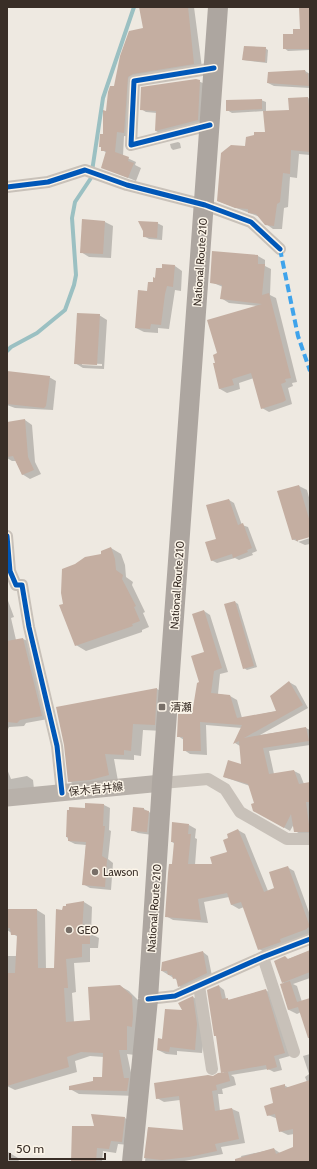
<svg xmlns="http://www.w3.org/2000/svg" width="317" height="1169" font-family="Cabin,'Noto Sans JP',sans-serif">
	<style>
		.shadow { fill: #0003; fill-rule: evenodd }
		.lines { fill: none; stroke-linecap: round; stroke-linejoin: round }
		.stream { stroke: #9bc0c2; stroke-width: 4 }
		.building { fill: #c4aea1 }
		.minor { stroke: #c8c1b9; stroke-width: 12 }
		.secondary { stroke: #b8b1aa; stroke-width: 17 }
		.trunk { stroke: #ada6a0; stroke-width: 20 }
		.quiet { stroke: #3fa3eb; stroke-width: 4; stroke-dasharray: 8 4; stroke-linecap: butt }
		.cycleway-casing { stroke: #fbf4e8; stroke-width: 8 }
		.cycleway { stroke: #0057b8; stroke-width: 5 }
		.poi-dot { fill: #786f68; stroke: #fbf4e8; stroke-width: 1.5 }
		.labels { text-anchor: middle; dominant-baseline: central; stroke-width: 3; stroke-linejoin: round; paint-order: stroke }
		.street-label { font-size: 11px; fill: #392e27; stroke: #fbf4e8 }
		.poi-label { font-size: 11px; fill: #392e27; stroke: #fbf4e8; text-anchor: start }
	</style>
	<rect width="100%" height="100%" fill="#eee9e1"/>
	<!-- shadow -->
	<g class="shadow">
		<path d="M140 7H194L202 68 137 79 132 137 124 136 123 156 136 162 135 165 141 168 136 181 102 167 107 153 102 150 107 112 115 87 144 29Z"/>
		<path d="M300 7H310V50L288 51 284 48 294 35 301 30Z"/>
		<path d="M265 48 268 50 267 63 243 60Z"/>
		<path d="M305 71 310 74V88L274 86 268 83Z"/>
		<path d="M196 80 205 84 203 123 161 134 156 131 157 113 146 112 141 109Z"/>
		<path d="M308 98 310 99V155L299 154 297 178 290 177 288 207 284 208 282 229H273L266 224 260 217 218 201 246 147 266 133 264 111 232 113 227 110 261 100 266 102V112L290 111Z"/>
		<path d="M178 142 180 143 181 148 173 150 171 148 170 144Z"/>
		<path d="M83 220 105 222 113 226 111 258 89 257 81 252Z"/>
		<path d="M157 223 163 226 162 240 149 239 144 236Z"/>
		<path d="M213 252 258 256 265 260V266L271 269 270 295 276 298 297 382 292 383 293 386 288 388 292 404 269 412 262 408 254 378 239 383 240 389 227 393 220 389 216 363 218 354 258 306 229 303 221 298 223 287 211 282Z"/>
		<path d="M175 266 182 271 181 291 175 290 169 329 158 328V333L144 332 136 328 148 292 156 279Z"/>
		<path d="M99 315 107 320 104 369 83 368 75 363ZM82 363 102 364V366L82 365Z"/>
		<path d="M7 372 49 377 56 381 53 410 15 408 7 405Z"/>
		<path d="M25 420 32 425 35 462 41 474 30 479 22 474 16 461H12L7 458V423Z"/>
		<path d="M299 486 307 490 310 501V536L298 539V542L310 538V544L305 545 292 539Z"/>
		<path d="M229 500 234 503 242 525 248 527 257 551 252 553 253 555 239 560 235 558 217 563 211 560Z"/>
		<path d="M111 548 121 554 125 565 126 577 133 582 132 585 145 612 143 613 149 627 142 630V632L86 651 76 645 64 605 103 554Z"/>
		<path d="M7 598 14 617 11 618 16 640 23 639 30 642 48 719 26 723 24 726 9 727 7 731Z"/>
		<path d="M235 602 238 604 257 667 247 670 244 668Z"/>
		<path d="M204 611 210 615 228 672 220 674 218 694 230 696 237 700 242 718 277 711 289 682 296 686 308 708 260 735 306 728 310 730V745L269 751 274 774 294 771 300 774 304 784H310V835H302L295 831 294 824 290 831 254 810 255 804 250 786 224 777 242 765 240 746 235 743 242 728 206 725 207 755 190 754 184 750V740L178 736 193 715 206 653Z"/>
		<path d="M157 689 167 694 164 731 143 730 141 756 134 755V760L114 759 118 781 79 787 69 781 65 745 57 708Z"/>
		<path d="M7 769 11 779 27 776 33 780 34 789 7 795Z"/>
		<path d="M86 804 104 805 110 808 109 830 111 831 108 859 113 863 111 890 90 888 83 884 86 845 75 844 69 841 67 837 86 809Z"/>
		<path d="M144 809 154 815 152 835 138 833 132 830Z"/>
		<path d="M189 825 196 829 195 838 197 839 195 865H214L229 852V838L238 830 245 834 268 891 275 889 287 867 294 871 310 915V934L266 953 259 949 244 907 239 909 232 905 229 897 204 902 208 923 173 920 166 916 175 844 172 842Z"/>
		<path d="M84 902 92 907 91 934 99 938 98 948H90V962L74 963 76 992 72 993 74 1022 91 1021 120 986 129 991 140 1002 135 1055 127 1054 136 1096 79 1094 70 1089 103 1078 104 1057 90 1056 75 1061 77 1072 15 1090 7 1086V956H17L18 937 7 930V910H37L45 915 46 969H55L63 911Z"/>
		<path d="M310 951V978L293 984 297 986 302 1002H310V1042L301 1012 297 1014 289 1010 285 984 283 982 288 959Z"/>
		<path d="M203 952 208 956 212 976 184 989 179 986 177 980 162 971Z"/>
		<path d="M219 986 224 990 226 999 230 1000 265 990 271 993 290 1056 279 1059 282 1070 274 1072 268 1069 231 1075 234 1077 236 1085 222 1089 223 1094H218L220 1111 232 1109 239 1112 245 1143 221 1147 223 1154 179 1162H145L148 1128 184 1131 180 1100 164 1102 157 1098 224 1073Z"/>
		<path d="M193 997 201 1002 205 1029 202 1053 177 1051V1055L166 1054 158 1050Z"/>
		<path d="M310 1054V1162H243L241 1156 274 1149 280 1153 294 1148V1134L288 1135 280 1131 278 1119 268 1115 284 1085 289 1088 307 1082 305 1077 309 1074 303 1056Z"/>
		<path d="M125 1118 131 1122 129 1145 118 1144 116 1153 103 1151 102 1162H71L96 1127Z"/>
		<path d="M8 1152 18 1158 19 1162H7Z"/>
	</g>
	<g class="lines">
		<!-- stream -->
		<path class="stream" d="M7 351 11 347 37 333 65 310 74 285 76 275 72 218 75 202 91 178 103 98 134 7"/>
	</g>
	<!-- building -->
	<g class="building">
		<path d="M139 7H188L194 64 133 74 128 77 124 133 117 132 115 152 129 157 128 161 134 163 128 178 101 168 106 151H101V147H99L100 134H103V110L106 111 108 92 110 86H114L120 56 129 31 143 28Z"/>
		<path d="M299 7H310V49H283V34H293V29H300Z"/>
		<path d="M244 46 266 47 265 62 242 60Z"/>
		<path d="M305 70 306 74 308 73 309 86 267 83 268 72Z"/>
		<path d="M196 79 200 80 198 120 155 131 156 111 140 110 141 87Z"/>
		<path d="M308 97 310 116V152L291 150 290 174 283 173 280 202 277 204 274 226 265 225 256 214 248 213V209L235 208 217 201 221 153 231 145 245 146 246 137 254 135V132H265L263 111 289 110 288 98Z"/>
		<path d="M262 99V109L226 111V100Z"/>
		<path d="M82 219 105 221 103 254 80 253Z"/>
		<path d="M138 221 158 222 157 238 143 237V231Z"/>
		<path d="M212 251 258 255V264H265L262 295 269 293 291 378 285 379 286 382 281 384 286 400 283 402 261 409 251 373 232 379 234 385 219 389 213 363H215L213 355 217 353 207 320 262 304 220 299 222 285 210 283Z"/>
		<path d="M162 264 175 265 173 287 167 286 165 294 161 325 151 324 150 329 135 328 138 290 147 291 148 282H153V277L155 278 156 268H162Z"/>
		<path d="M77 313 100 314 97 365 74 364Z"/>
		<path d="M7 371 50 376 46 406 44 408 7 404Z"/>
		<path d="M25 419 28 457 34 470 22 475 13 456 7 457V422Z"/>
		<path d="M299 485 310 522V537L296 541V539L292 540 277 491Z"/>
		<path d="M229 499 238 525 243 523 252 548 247 550 248 552 233 558 232 554 211 561 205 542 216 539 206 505Z"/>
		<path d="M111 547 115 559 116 570 123 575 122 579 136 606 134 607 140 621 132 624 133 626 75 646 59 605 63 604 61 593 62 569 75 564 85 557 101 554V551Z"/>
		<path d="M235 601 254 666 243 669 224 604Z"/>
		<path d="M204 610 222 668 214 671 211 693 230 695 237 718 276 711 270 696 289 681 303 705 244 738 306 727 309 741 263 748 269 774 294 770 299 784 310 782V802H306L310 832H294L291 814 284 828 253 811 251 804 254 803 248 784 223 777 228 760 241 764 239 741 233 744 242 725 200 722 201 751H183V737H177L178 714H192L197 683 199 682 191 656 204 652 192 614Z"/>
		<path d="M23 638 42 716 20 720 17 723 7 722V641Z"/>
		<path d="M157 688 155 725 133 724 131 751 124 750V755L105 754 109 775 90 780 68 782 64 745 56 707Z"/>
		<path d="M85 803 104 804 103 826H105L102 856 107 859 105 887 82 885 86 842 68 841V837H66L67 810H69V807L85 808Z"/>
		<path d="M133 807 144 808V810L149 811 147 832 131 831Z"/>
		<path d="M172 822 189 824 188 834H191L188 864H212L210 857 227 852 223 840 228 838 227 834 238 829 264 892 274 888 269 872 288 866 310 927 307 928V929L280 939 281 942 258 950 241 902 231 905 227 893 198 899 201 920 165 917 168 873 169 864H172L174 842H171Z"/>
		<path d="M84 901 82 932H90V944H82V957L66 959 68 988H64L66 1022 90 1020 88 987 120 985 132 996 133 1016 132 1027 127 1026V1050H119L124 1078H129L127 1091 69 1090V1086L93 1081V1077H102L103 1053 81 1052 67 1057 69 1067 7 1086V973H15L17 935H11L10 928H7V909H37L38 968H54L56 909 62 910 63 906H66V904Z"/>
		<path d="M310 950V972L282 983 274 961 285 956 288 959Z"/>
		<path d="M203 951 207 973 178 987 176 978 173 979 172 975H168L167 971H161L162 962Z"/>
		<path d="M290 981 297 1002 310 998V1038H308L298 1007 288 1010 280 984Z"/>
		<path d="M219 985 222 999 228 998V1000L266 989 285 1053 274 1056 277 1067 267 1070 266 1065 221 1073 216 1036H214L207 990Z"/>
		<path d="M193 996 197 1024 195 1050 170 1047 169 1052 157 1050 158 1038 162 1039 165 1009 182 1010 178 1003Z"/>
		<path d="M228 1072 230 1081 216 1085 217 1090 212 1091 215 1111 232 1108 239 1139 215 1144 217 1151 189 1157 162 1160 144 1158 148 1127 183 1130 179 1096 156 1099 154 1083 208 1075 213 1076 218 1073Z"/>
		<path d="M310 1080V1162H235V1159L274 1148 276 1154 293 1147V1129L279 1132 275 1114 267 1116 264 1106 273 1103 270 1088 285 1084V1088Z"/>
		<path d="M91 1114 125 1117 122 1142 111 1141 109 1149 97 1148 96 1162H71L72 1126H94Z"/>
	</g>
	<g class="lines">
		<!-- minor -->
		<g class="minor">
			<path d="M210 125 131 145 134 81 214 68"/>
			<path d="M7 187 48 182 85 170 127 185 205 205 251 222 280 249"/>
			<path d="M7 536 10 571 16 585H22L29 627 57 746 62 793"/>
			<path d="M162 783 208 779 225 789 240 812 287 839H310"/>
			<path d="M263 957 294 1052"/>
			<path d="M199 986 212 1069"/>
			<path d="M148 999 175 996 263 957 310 939"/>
		</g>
		<!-- secondary -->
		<path class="secondary" d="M7 798 162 783"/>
		<!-- trunk -->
		<path class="trunk" d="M132 1162 148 999 162 783 218 7"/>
		<!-- quiet -->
		<path class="quiet" d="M280 249 298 336 310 371"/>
		<defs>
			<g id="cycleway">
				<path d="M210 125 131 145 134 81 214 68"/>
				<path d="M7 187 48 182 85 170 127 185 205 205 251 222 280 249"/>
				<path d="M7 536 10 571 16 585H22L29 627 57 746 62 793"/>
				<path d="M148 999 175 996 263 957 310 939"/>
			</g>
		</defs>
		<!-- cycleway casing -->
		<use href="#cycleway" class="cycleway-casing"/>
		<!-- cycleway -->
		<use href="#cycleway" class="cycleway"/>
	</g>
	<!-- markers -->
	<g class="poi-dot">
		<rect x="158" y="703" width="8" height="8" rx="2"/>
		<circle cx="95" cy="872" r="4"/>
		<circle cx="69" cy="930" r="4"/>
	</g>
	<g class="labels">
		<!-- street labels -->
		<g class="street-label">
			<text transform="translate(200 262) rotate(-86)">National Route 210</text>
			<text transform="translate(177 585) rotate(-86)">National Route 210</text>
			<text transform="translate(96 789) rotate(-6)">保木吉井線</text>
			<text transform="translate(154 908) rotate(-86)">National Route 210</text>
		</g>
		<!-- poi labels -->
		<g class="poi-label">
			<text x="170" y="707">清瀬</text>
			<text x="103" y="872">Lawson</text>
			<text x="77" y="930">GEO</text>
		</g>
	</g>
	<!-- border -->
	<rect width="317" height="1169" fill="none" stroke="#392e27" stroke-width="16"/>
	<!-- scale -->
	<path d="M10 1153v6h95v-6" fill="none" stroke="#392e27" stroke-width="2"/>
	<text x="16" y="1153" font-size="12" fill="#392e27" stroke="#fbf4e8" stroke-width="3" paint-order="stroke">50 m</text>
</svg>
